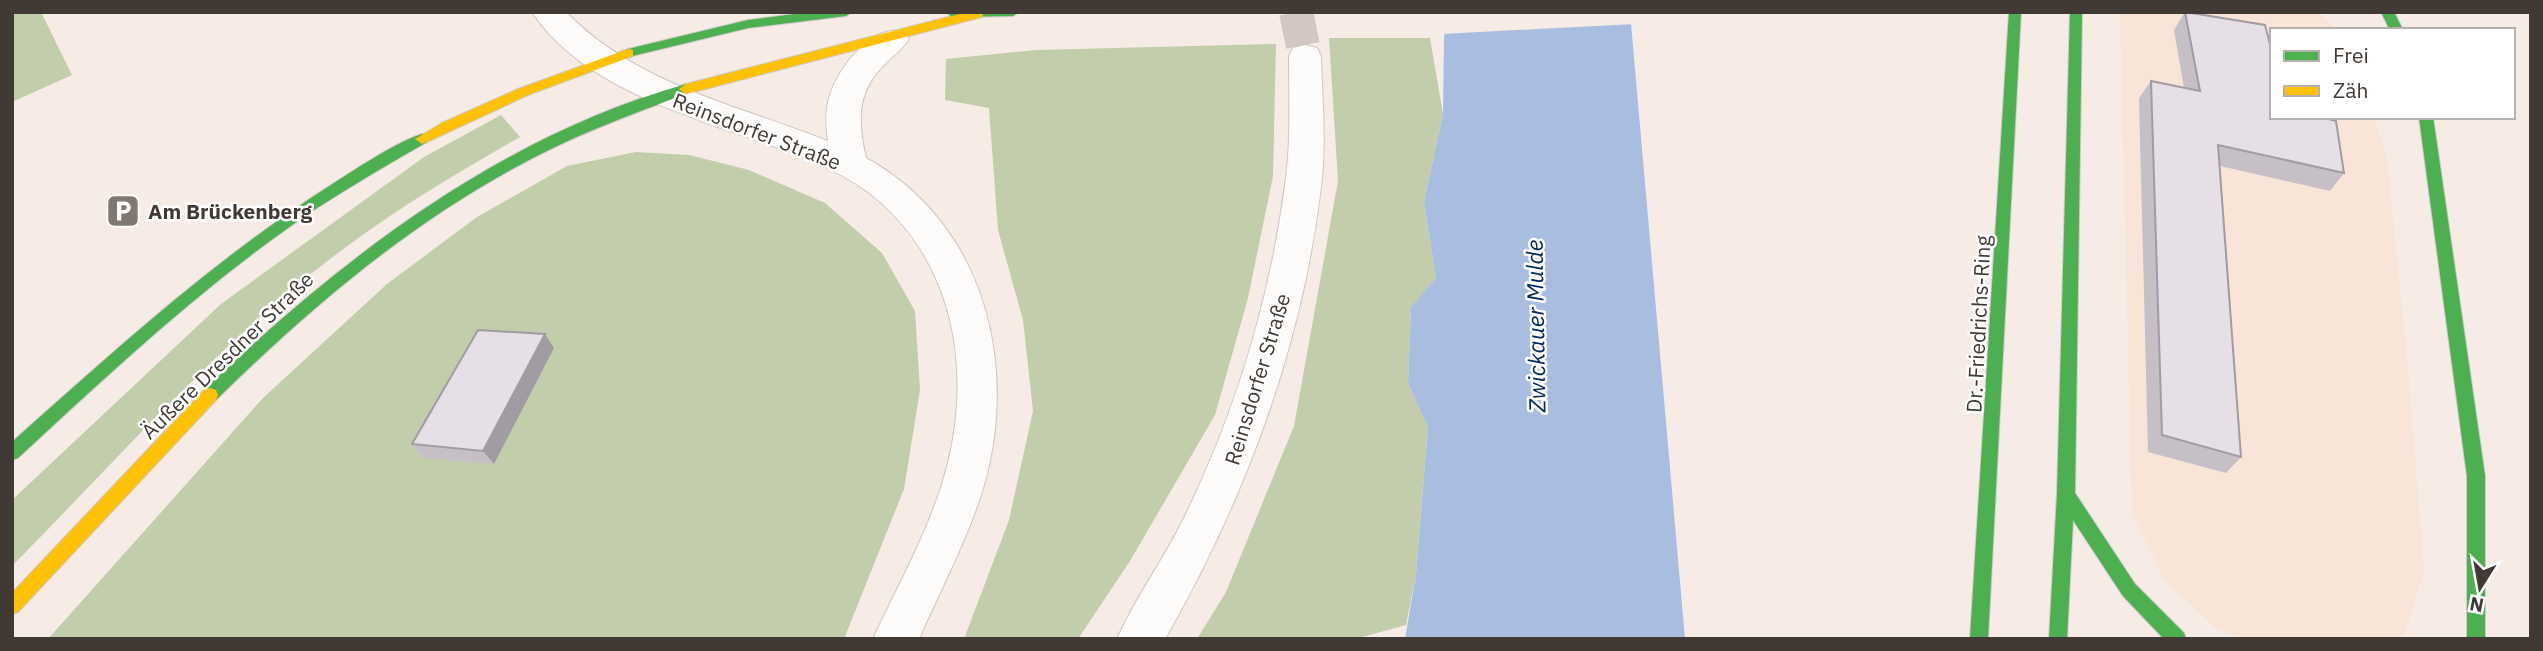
<svg xmlns="http://www.w3.org/2000/svg" width="2543" height="651" font-family="'IBM Plex Sans',sans-serif">
	<style>
		.built { fill: #f9e4d8 }
		.forest { fill: #c2cdab }
		.water { fill: #a9bde0 }
		.pier { fill: #f6ebe5 }
		.lines { fill: none; stroke-linecap: round; stroke-linejoin: round }
		.street-tunnel { stroke: #d2c7c2; stroke-width: 34; stroke-dasharray: 34 18; stroke-linecap: butt }
		.street-casing { stroke: #cec6c1; stroke-width: 2 }
		.fast-casing { stroke: #cec9c5; stroke-width: 2 }
		.slow-casing { stroke: #cec9c5; stroke-width: 2 }
		.street { fill: #fefcfb; fill-rule: evenodd }
		.fast { fill: #4caf50; fill-rule: evenodd }
		.slow { fill: #ffc107; fill-rule: evenodd }
		.wall { fill: #c6c0c6 }
		.shaded-wall { fill: #a19ca1 }
		.building { fill: #e6dfe6; stroke: #a19ca1; stroke-width: 2 }
		.labels { text-anchor: middle; dominant-baseline: central; stroke-width: 5; stroke-linejoin: round; paint-order: stroke }
		.street-label { font-size: 21px; fill: #413934; stroke: #fff }
		.poi-label { font-size: 21px; font-weight: bold; fill: #413934; stroke: #fff; text-anchor: start }
		.water-label { font-size: 23px; font-style: italic; fill: #012865; stroke: #fff }
	</style>
	<rect width="100%" height="100%" fill="#f6ebe5"/>
	<!-- built -->
	<path class="built" d="M2120 12H2310L2322 16 2338 30H2272V117H2374L2387 160 2407 356 2424 570 2405 635 2399 639H2241L2215 627 2165 581 2132 514Z"/>
	<!-- forest -->
	<g class="forest">
		<path d="M12 12H41L72 75 12 102Z"/>
		<path d="M1329 38H1430L1443 114 1424 202 1436 278 1411 308 1408 383 1428 427 1416 574 1406 625 1355 639H1197L1226 592 1294 426 1338 181Z"/>
		<path d="M1276 44 1273 176 1248 298 1215 415 1130 561 1078 639H964L1009 520 1033 411 1023 320 998 230 989 108 945 100 946 59 1036 50Z"/>
		<path d="M501 115 520 137C460 171 401 206 346 247 225 336 117 460 12 566V500L221 304 424 157Z"/>
		<path d="M636 152 689 155 749 170 825 203 882 253 915 311 920 390 904 489 844 639H48L263 398 387 284 477 217 567 166Z"/>
	</g>
	<!-- water -->
	<path class="water" d="M1448 12H1630L1685 639H1405L1416 574 1428 427 1408 383 1411 307 1436 278 1424 202 1443 114 1444 38Z"/>
	<!-- pier -->
	<path class="pier" d="M1444 12H1634L1635 24 1441 34Z"/>
	<g class="lines">
		<!-- street-tunnel -->
		<path class="street-tunnel" d="M1296 12 1305 56"/>
		<defs>
			<g id="street">
				<path d="M532 12H566C637 85 737 105 828 141 826 126 825 112 829 98 837 69 872 23 904 32L909 39C902 50 891 57 882 67 856 94 858 123 866 158 975 218 1014 344 990 461 977 523 944 581 919 639H873C897 588 925 538 942 484 975 380 958 261 868 192 825 160 768 145 718 127 652 103 573 74 532 12Z"/>
				<path d="M1305 45 1317 48 1321 56C1322 97 1326 138 1322 178 1304 342 1246 497 1165 639H1117C1136 597 1164 559 1184 518 1236 412 1271 296 1286 178 1291 138 1289 97 1289 56L1293 48Z"/>
			</g>
			<g id="fast">
				<path d="M810 12H852L846 16 748 28 628 57 621 53 628 49 748 20Z"/>
				<path d="M946 12H1019L1013 16 952 17Z"/>
				<path d="M2009 12H2021L1988 639H1970Z"/>
				<path d="M2070 12H2082L2075 493 2135 584 2184 633 2186 639H2164L2123 596 2073 520 2067 639H2049L2057 494Z"/>
				<path d="M2381 12H2394L2403 30H2390Z"/>
				<path d="M686 84 693 89 691 92C646 109 601 125 557 146 427 208 318 300 216 400H204L202 395 204 390C342 258 499 137 686 84Z"/>
				<path d="M2419 117H2433L2485 476V639H2467V476Z"/>
				<path d="M422 134 427 136 429 139 427 142C390 163 353 185 317 208 209 280 113 370 18 458L12 460V442C115 350 217 257 334 183 358 168 396 142 422 134Z"/>
			</g>
			<g id="slow">
				<path d="M968 12 983 14 982 17 686 94 679 89 686 84Z"/>
				<path d="M628 49 633 50V56L528 95 427 142 422 144 415 139 442 123 518 89Z"/>
				<path d="M210 388 216 390 218 395 216 400 18 612 12 614V593L204 390Z"/>
			</g>
		</defs>
		<!-- street casing -->
		<use href="#street" class="street-casing"/>
		<!-- fast casing -->
		<use href="#fast" class="fast-casing"/>
		<!-- slow casing -->
		<use href="#slow" class="slow-casing"/>
		<!-- street -->
		<use href="#street" class="street"/>
		<!-- fast -->
		<use href="#fast" class="fast"/>
		<!-- slow -->
		<use href="#slow" class="slow"/>
	</g>
	<!-- wall -->
	<g class="wall">
		<path d="M2185 12 2272 117 2344 173 2330 191 2220 166 2241 457 2226 473 2148 452 2139 98 2151 81 2184 88 2174 30Z"/>
		<path d="M2531 70V95L2529 91V72Z"/>
		<path d="M554 348 494 464 423 458 412 444Z"/>
	</g>
	<!-- shaded-wall -->
	<path class="shaded-wall" d="M545 334 554 348 494 464 483 451Z"/>
	<!-- building -->
	<g class="building">
		<path d="M2185 12 2265 25 2272 52V117H2321L2336 121 2344 173 2218 145 2241 457 2162 435 2151 81 2200 91Z"/>
		<path d="M478 330 545 334 483 451 412 444Z"/>
	</g>
	<!-- icons -->
	<defs>
		<symbol id="parking-square" viewBox="-11 -11 22 22"><rect x="-9" y="-9" width="18" height="18" rx="4" fill="#807772" stroke="#fff"/><path d="M-3.5-5.5H1a3.5 3.5 0 0 1 0 7H-1V5.5H-3.5ZM-1-3.4V-.6H.8a1.4 1.4 0 0 0 0-2.8Z" fill="#fff"/></symbol>
	</defs>
	<g fill-rule="evenodd">
		<use href="#parking-square" x="104" y="192" width="38" height="38"/>
	</g>
	<g class="labels">
		<!-- street labels -->
		<g class="street-label">
			<text transform="translate(757 131) rotate(21)">Reinsdorfer Straße</text>
			<text transform="translate(1978 324) rotate(-87)">Dr.-Friedrichs-Ring</text>
			<text transform="translate(227 355) rotate(-44)">Äußere Dresdner Straße</text>
			<text transform="translate(1257 379) rotate(-73)">Reinsdorfer Straße</text>
		</g>
		<!-- poi labels -->
		<g class="poi-label">
			<text x="148" y="211">Am Brückenberg</text>
		</g>
		<!-- water labels -->
		<g class="water-label">
			<text transform="translate(1535 326) rotate(-91)">Zwickauer Mulde</text>
		</g>
	</g>
	<!-- border -->
	<rect width="2543" height="651" fill="none" stroke="#413934" stroke-width="28"/>
	<!-- legend -->
	<rect x="2270" y="28" width="245" height="91" fill="#ffffff" stroke="#b3b0ae" stroke-width="2"/>
	<rect x="2284" y="51" width="35" height="10" fill="#4caf50" stroke="#b3b0ae" stroke-width="2"/>
	<text x="2333" y="63" font-size="21" fill="#413934">Frei</text>
	<rect x="2284" y="86" width="35" height="10" fill="#ffc107" stroke="#b3b0ae" stroke-width="2"/>
	<text x="2333" y="98" font-size="21" fill="#413934">Zäh</text>
	<!-- north arrow -->
	<g transform="translate(2480 588) rotate(191)" stroke="#ffffff" stroke-width="5" paint-order="stroke">
	<path d="M0-5L12 26L0 18L-12 26Z" fill="#413934"/>
	<text y="-10" font-size="19" font-weight="bold" text-anchor="middle" fill="#413934">N</text>
	</g>
</svg>
